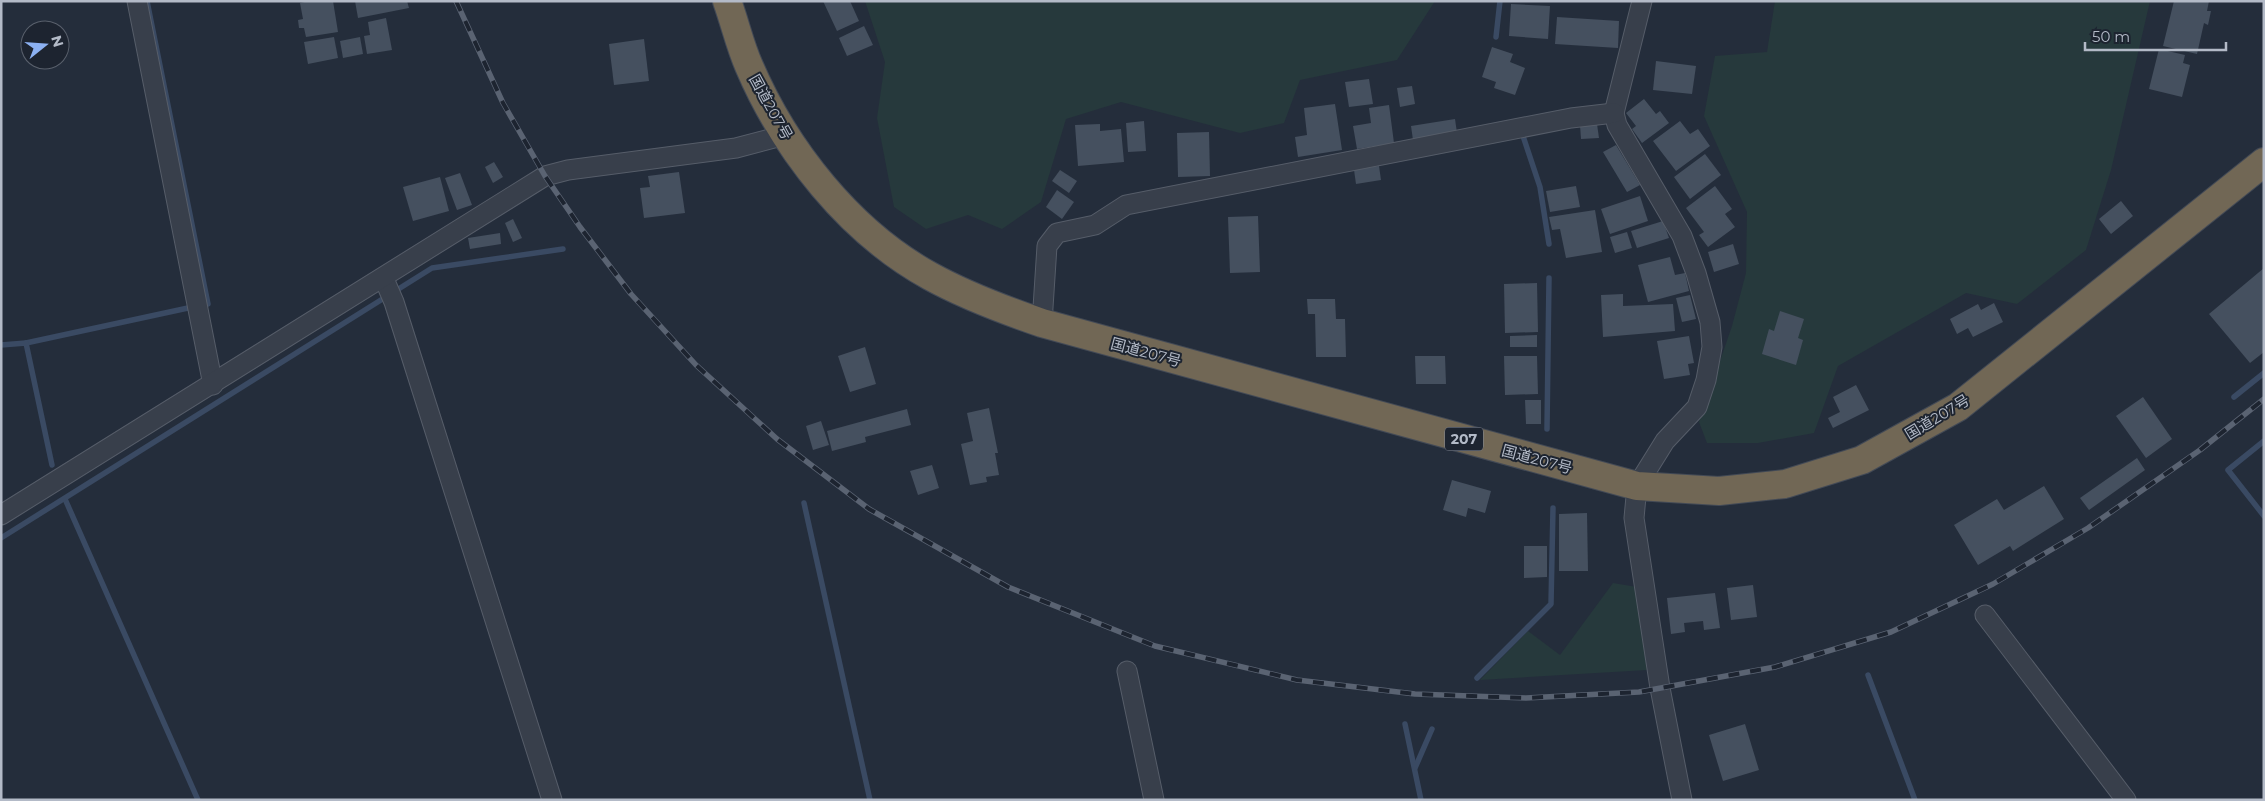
<svg xmlns="http://www.w3.org/2000/svg" width="2265" height="801" font-family="Montserrat,'Noto Sans JP',sans-serif">
	<style>
		.green { fill: #26393c }
		.lines { fill: none; stroke-linecap: round; stroke-linejoin: round }
		.stream { stroke: #3a4a63; stroke-width: 5.5 }
		.building { fill: #45505f }
		.street-casing { stroke: #565d69; stroke-width: 21 }
		.highway-casing { stroke: #434a56; stroke-width: 30 }
		.street { stroke: #383f4b; stroke-width: 19 }
		.highway { stroke: #716755; stroke-width: 28 }
		.rail-casing { stroke: #5a6372; stroke-width: 5.5 }
		.rail { stroke: #1d2430; stroke-width: 4; stroke-dasharray: 11; stroke-linecap: butt }
		.labels { text-anchor: middle; dominant-baseline: central; stroke-width: 4; stroke-linejoin: round; paint-order: stroke }
		.shield { fill: #1d2430; stroke: #868d9a; stroke-width: 1 }
		.shield-label { font-size: 14px; font-weight: bold; fill: #b3bac7 }
		.street-label { font-size: 15px; fill: #b3bac7; stroke: #1d2430 }
	</style>
	<rect width="100%" height="100%" fill="#242d3b"/>
	<!-- green -->
	<g class="green">
		<path d="M865 1H1435L1397 60 1300 80 1284 123 1240 133 1121 102 1066 119 1041 202 1002 229 968 215 926 229 894 207 877 118 885 62Z"/>
		<path d="M1775 1H2150L2111 170 2086 250 2017 304 1966 293 1838 366 1814 433 1758 443H1707L1699 422 1732 326 1746 273 1747 212 1704 116 1715 56 1767 52Z"/>
		<path d="M1613 583 1637 587 1647 670 1480 680 1528 631 1560 655Z"/>
	</g>
	<g class="lines">
		<!-- stream -->
		<g class="stream">
			<path d="M147 1 208 304"/>
			<path d="M1496 37 1500 1"/>
			<path d="M1523 136 1540 187 1549 244"/>
			<path d="M26 343 188 308"/>
			<path d="M1 345 26 343 52 465"/>
			<path d="M2234 397 2264 373"/>
			<path d="M1547 429 1549 278"/>
			<path d="M2264 441 2228 470 2264 516"/>
			<path d="M65 499 198 800"/>
			<path d="M804 503 870 800"/>
			<path d="M1 538 432 268 563 249"/>
			<path d="M1868 675 1915 800"/>
			<path d="M1477 678 1551 604 1553 508"/>
			<path d="M1405 724 1421 800"/>
			<path d="M1415 768 1432 729"/>
		</g>
	</g>
	<!-- building -->
	<g class="building">
		<path d="M309 1H333L338 32 306 37 304 28H299L298 20 303 19 300 3Z"/>
		<path d="M355 1H407L409 8 358 18Z"/>
		<path d="M823 1H850L859 21 837 31Z"/>
		<path d="M2174 1H2209L2207 11H2211L2208 25 2204 23 2197 54 2163 46Z"/>
		<path d="M1511 4 1550 6 1548 39 1509 36Z"/>
		<path d="M1557 17 1619 21 1618 48 1555 44Z"/>
		<path d="M386 18 392 50 367 54 364 36 370 35 368 22Z"/>
		<path d="M864 26 873 45 847 56 839 38Z"/>
		<path d="M334 37 338 58 308 64 304 42Z"/>
		<path d="M360 37 363 54 343 58 340 41Z"/>
		<path d="M644 39 649 81 614 85 609 44Z"/>
		<path d="M1492 47 1513 54 1510 62 1525 68 1515 95 1494 88 1496 82 1482 77Z"/>
		<path d="M2159 49 2185 55 2183 63 2190 65 2182 97 2149 89Z"/>
		<path d="M1656 61 1696 66 1692 94 1653 90Z"/>
		<path d="M1369 79 1373 104 1349 107 1345 82Z"/>
		<path d="M1412 86 1415 104 1400 107 1397 88Z"/>
		<path d="M1644 99 1656 114 1660 111 1669 123 1642 143 1632 129 1636 126 1626 113Z"/>
		<path d="M1335 104 1342 150 1298 157 1295 137 1307 135 1304 108Z"/>
		<path d="M1389 105 1394 143 1357 149 1353 126 1371 123 1369 108Z"/>
		<path d="M1455 119 1457 133 1413 140 1411 126Z"/>
		<path d="M1144 121 1146 151 1128 152 1126 123Z"/>
		<path d="M1680 121 1690 134 1698 129 1710 146 1676 171 1653 141Z"/>
		<path d="M1100 124V131L1121 129 1124 162 1078 166 1075 125Z"/>
		<path d="M1597 124 1599 138 1581 139 1580 125Z"/>
		<path d="M1209 132 1210 176 1178 177 1177 133Z"/>
		<path d="M1616 145 1640 185 1627 192 1603 152Z"/>
		<path d="M1705 154 1721 175 1690 199 1674 177Z"/>
		<path d="M494 162 503 177 493 183 485 167Z"/>
		<path d="M1379 166 1381 180 1356 184 1354 170Z"/>
		<path d="M1060 170 1077 181 1069 193 1052 181Z"/>
		<path d="M679 172 685 213 644 218 640 188 650 187 648 176Z"/>
		<path d="M460 173 472 205 457 210 445 178Z"/>
		<path d="M440 177 449 211 413 221 403 187Z"/>
		<path d="M1576 186 1580 207 1550 212 1546 191Z"/>
		<path d="M1715 186 1732 209 1725 214 1735 227 1708 247 1699 235 1704 232 1686 208Z"/>
		<path d="M1057 190 1074 202 1062 219 1046 207Z"/>
		<path d="M1640 196 1648 221 1610 234 1601 209Z"/>
		<path d="M2121 201 2133 216 2111 234 2099 219Z"/>
		<path d="M1595 210 1602 252 1566 258 1560 229 1552 230 1549 217Z"/>
		<path d="M1258 216 1260 272 1230 273 1228 217Z"/>
		<path d="M513 219 522 238 513 242 505 223Z"/>
		<path d="M1663 221 1669 238 1637 248 1631 231Z"/>
		<path d="M1627 232 1632 248 1615 253 1610 237Z"/>
		<path d="M500 233 501 244 470 249 468 238Z"/>
		<path d="M1733 244 1739 264 1714 272 1708 252Z"/>
		<path d="M1670 257 1675 275 1685 273 1689 291 1648 302 1638 265Z"/>
		<path d="M2264 268V352L2250 363 2209 314Z"/>
		<path d="M1537 283 1538 332 1505 333 1504 284Z"/>
		<path d="M1623 294V306L1673 304 1675 331 1603 337 1601 295Z"/>
		<path d="M1690 295 1696 319 1682 322 1676 298Z"/>
		<path d="M1307 299H1335L1336 319H1345L1346 357H1316L1315 314H1308Z"/>
		<path d="M1994 303 2003 322 1973 337 1968 328 1957 334 1950 319 1978 304 1981 310Z"/>
		<path d="M1780 311 1804 319 1798 338 1803 340 1796 365 1762 354 1769 329 1774 331Z"/>
		<path d="M1537 335V347H1510V336Z"/>
		<path d="M1689 336 1694 363 1688 364 1690 375 1664 379 1657 341Z"/>
		<path d="M865 347 876 384 850 392 838 356Z"/>
		<path d="M1415 356H1445L1446 384H1416Z"/>
		<path d="M1504 356H1537L1538 394 1505 395Z"/>
		<path d="M1856 385 1869 410 1833 428 1828 418 1840 412 1833 397Z"/>
		<path d="M2143 397 2172 439 2146 458 2116 416Z"/>
		<path d="M1525 400H1541V424H1526Z"/>
		<path d="M989 408 998 453H995L999 475 986 477 987 482 970 485 961 444 973 441 967 413Z"/>
		<path d="M907 409 911 425 865 437 866 442 832 451 827 431Z"/>
		<path d="M821 421 829 445 813 450 806 426Z"/>
		<path d="M2137 458 2145 470 2089 510 2080 498Z"/>
		<path d="M932 465 939 488 918 495 910 471Z"/>
		<path d="M1452 480 1491 491 1485 513 1468 508 1466 517 1443 510Z"/>
		<path d="M2044 486 2064 519 2013 551 2010 546 1978 565 1954 525 1997 499 2004 510Z"/>
		<path d="M1587 513 1588 571H1559V514Z"/>
		<path d="M1524 546H1547V577L1524 578Z"/>
		<path d="M1753 585 1757 617 1731 620 1727 588Z"/>
		<path d="M1715 593 1720 628 1704 630 1703 621 1684 623 1685 632 1671 634 1667 598Z"/>
		<path d="M1745 724 1759 770 1723 781 1709 735Z"/>
	</g>
	<g class="lines">
		<defs>
			<g id="street">
				<path d="M137 1 213 385"/>
				<path d="M1642 1 1614 113 1617 125 1682 236 1696 273 1710 322 1712 347 1706 380 1697 407 1665 441 1637 486 1634 518 1660 688 1682 800"/>
				<path d="M384 279 394 302 552 800"/>
				<path d="M1042 323 1047 246 1057 233 1095 225 1126 205 1571 118 1614 113"/>
				<path d="M1 515 545 176 568 170 736 148 785 135"/>
				<path d="M1985 615 2126 800"/>
				<path d="M1127 671 1154 800"/>
			</g>
			<path id="highway" d="M727 1C735 23 740 46 749 66 785 150 850 232 930 276 966 296 1004 310 1042 323L1637 486 1719 491 1785 484 1862 460 1958 407 2264 162"/>
		</defs>
		<!-- street casing -->
		<use href="#street" class="street-casing"/>
		<!-- highway casing -->
		<use href="#highway" class="highway-casing"/>
		<!-- street -->
		<use href="#street" class="street"/>
		<!-- highway -->
		<use href="#highway" class="highway"/>
		<defs>
			<path id="rail" d="M456 1 503 103 545 176 580 227 631 294 696 365 777 439 869 509 1008 587 1155 646 1297 680 1415 694 1526 698 1639 692 1775 667 1891 632 1993 584 2088 528 2200 450 2264 399"/>
		</defs>
		<!-- rail casing -->
		<use href="#rail" class="rail-casing"/>
		<!-- rail -->
		<use href="#rail" class="rail"/>
	</g>
	<g class="labels">
		<!-- shield labels -->
		<rect class="shield" x="1445" y="427.5" width="38" height="23" rx="4"/>
		<g class="shield-label">
			<text x="1464" y="439">207</text>
		</g>
		<!-- street labels -->
		<g class="street-label">
			<text transform="translate(771 107) rotate(61)">国道207号</text>
			<text transform="translate(1146 352) rotate(15)">国道207号</text>
			<text transform="translate(1937 417) rotate(-31)">国道207号</text>
			<text transform="translate(1537 459) rotate(15)">国道207号</text>
		</g>
	</g>
	<!-- border -->
	<rect width="2265" height="801" fill="none" stroke="#b3bac7" stroke-width="5"/>
	<!-- north arrow -->
	<g transform="translate(45 45) rotate(73)"><circle r="24" fill="#1d2430" stroke="#59606c"/>
	<path d="M0-4L9 19L0 12L-9 19Z" fill="#8cb1f2"/>
	<text y="-8" font-size="14" font-weight="bold" text-anchor="middle" fill="#b3bac7">N</text>
	</g>
	<!-- scale -->
	<path d="M2085 42v8h141v-8" fill="none" stroke="#b3bac7" stroke-width="2.5"/>
	<text x="2092" y="42" font-size="15" fill="#b3bac7" stroke="#1d2430" stroke-width="4" paint-order="stroke">50 m</text>
</svg>
